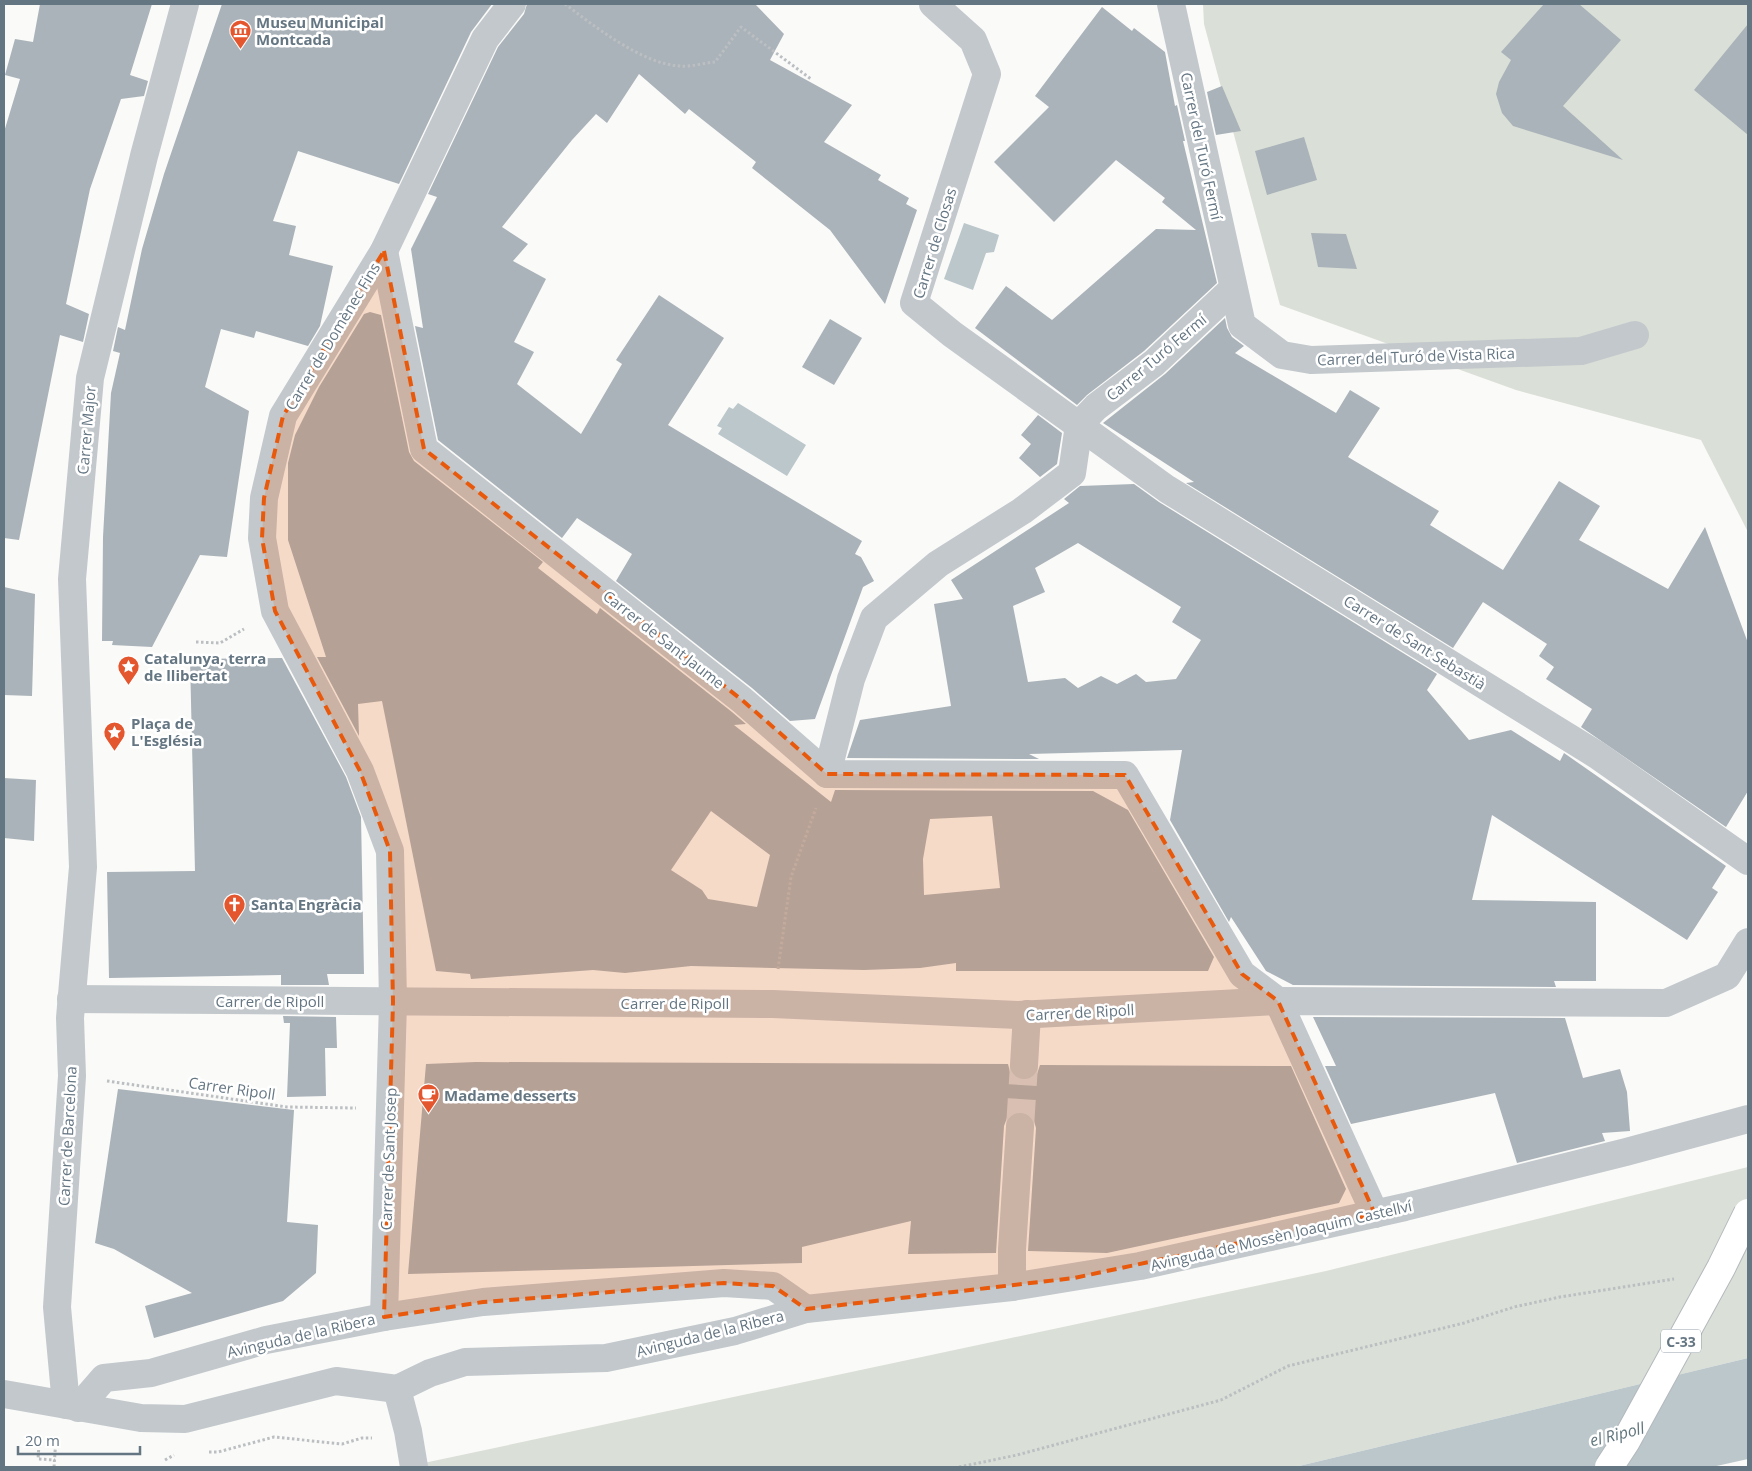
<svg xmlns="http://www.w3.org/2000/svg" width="1752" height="1471" font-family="'Open Sans',sans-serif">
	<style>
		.green { fill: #dadfd7 }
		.water { fill: #bbc7cb }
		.building { fill: #aab3b9; fill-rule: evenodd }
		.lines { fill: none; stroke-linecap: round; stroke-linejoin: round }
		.pedestrian-tunnel { stroke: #d5d9db; stroke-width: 28; stroke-dasharray: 28 14; stroke-linecap: butt }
		.path { stroke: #bbbfc2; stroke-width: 3; stroke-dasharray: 2.5 2.5; stroke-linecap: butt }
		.pedestrian { stroke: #c3c8cc; stroke-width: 28 }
		.minor { stroke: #c3c8cc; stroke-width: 28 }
		.motorway-bridge-casing { stroke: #b4b9bd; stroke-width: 30; stroke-linecap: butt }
		.motorway-bridge { stroke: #fff; stroke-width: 28 }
		.marked { fill: #e8590c; fill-opacity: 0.2; stroke: #e8590c; stroke-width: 4; stroke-dasharray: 10 6; stroke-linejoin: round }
		.labels { text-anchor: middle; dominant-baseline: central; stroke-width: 5; stroke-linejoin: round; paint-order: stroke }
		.shield { fill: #fff; stroke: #939fa8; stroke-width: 1 }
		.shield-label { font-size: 14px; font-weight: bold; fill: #657683 }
		.poi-label { font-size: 15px; font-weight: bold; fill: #657683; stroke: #fff; text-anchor: start }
		.street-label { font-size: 15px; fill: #657683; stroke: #fff }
		.water-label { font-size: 16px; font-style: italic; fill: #60757c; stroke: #fff }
	</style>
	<rect width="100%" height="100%" fill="#fafaf8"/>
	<!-- green -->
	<g class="green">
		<path d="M1203 4H1748V532L1701 440 1516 390 1280 305 1204 24Z"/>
		<path d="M1748 1167V1358L1295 1467H405L1326 1271Z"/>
	</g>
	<!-- water -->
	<g class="water">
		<path d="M964 223 999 235 994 252 986 253 973 290 944 279Z"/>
		<path d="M738 403 806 445 787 476 718 434 722 428 717 426 729 407 733 409Z"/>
		<path d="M1748 1358V1459L1712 1467H1295Z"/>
	</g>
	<!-- building -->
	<g class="building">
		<path d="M40 4H152L130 75 148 81 144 96 121 99 90 189 66 304 89 314 83 342 60 335 19 540 4 538V132L20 79 5 75 15 39 33 42Z"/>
		<path d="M222 4H492L471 32 399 184 298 151 273 221 296 226 289 255 333 266 320 326 308 346 256 331 254 338 221 329 205 387 249 411 227 557 200 555 152 647 112 645 113 641H102L103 537 111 393 120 353 113 351 118 327 125 330 142 249 164 174Z"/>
		<path d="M527 4H755L784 34 770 60 852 105 824 142 881 175 878 180 909 198 906 204 917 210 885 304 830 230 752 168 756 162 689 109 685 114 639 74 607 123 596 114 572 140 502 227 528 244 513 261 546 279 514 342 534 352 517 384 581 434 622 364 616 360 659 295 724 338 668 425 862 541 855 554 861 557 874 581 863 587 815 719 790 721 752 688 616 581 632 554 577 518 562 538 438 440 415 326 423 328 411 249 437 197 428 194 498 47 524 14Z"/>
		<path d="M1544 4H1579L1621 40 1563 106 1623 160 1513 126 1502 113 1496 94 1499 82 1511 60 1501 52Z"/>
		<path d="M1102 7 1132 31 1134 28 1165 52 1175 106 1177 105 1185 141H1183L1217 283 1144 351 1087 395 1077 405 975 328 1006 286 1052 320 1156 229 1196 230 1162 202 1165 198 1116 160 1054 222 994 162 1049 107 1035 96Z"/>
		<path d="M1748 24V135L1694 90Z"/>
		<path d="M1222 86 1241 131 1216 135 1207 92Z"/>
		<path d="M1304 137 1317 180 1267 195 1255 151Z"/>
		<path d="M1311 233 1346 234 1357 269 1318 267Z"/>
		<path d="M370 312 381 315 409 452 414 461 543 562 538 568 597 614 600 608 732 712 746 724 734 725 831 802 835 790 1093 791 1128 810 1214 957 1208 971H956V963L920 968 864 970 691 966 625 973 593 970 471 979 470 974 436 971 382 701 358 704 359 736 317 657H326L288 540V463L295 435 319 387 364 314ZM711 811 770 855 757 907 708 899 702 890 671 870ZM992 816 1000 888 924 895 923 859 930 819Z"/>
		<path d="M1225 318 1227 328 1232 337 1244 346 1235 353 1336 413 1350 390 1380 408 1348 457 1439 511 1430 525 1503 570 1559 481 1600 506 1579 540 1668 589 1705 527 1748 643V791L1726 827 1581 727 1592 709 1546 679 1554 667 1539 656 1547 644 1483 602 1453 648 1186 483 1194 482 1103 423 1165 374Z"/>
		<path d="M830 319 862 338 834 385 802 367Z"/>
		<path d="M1038 415 1062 433 1057 464 1040 477 1019 458 1031 444 1021 435Z"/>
		<path d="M1134 484 1159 502 1437 674 1427 690 1469 740 1511 730 1560 761 1564 753 1726 866 1712 888 1718 892 1687 940 1492 815 1472 900 1596 902V981H1554L1556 987 1293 985 1266 971 1231 917 1229 922 1170 820 1182 750 1029 754 1039 759 847 758 860 720 951 706 934 604 963 599 951 580 1069 503 1064 499 1080 486ZM1078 543 1181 607 1172 622 1201 640 1176 679 1146 682 1136 674 1117 684 1101 676 1078 688 1065 678 1028 682 1013 606 1045 592 1035 568Z"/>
		<path d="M4 587 35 594 32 696 4 695Z"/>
		<path d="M282 658 346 777 361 817 364 974H327L329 985H281V975L109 978 107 872 195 871 190 659Z"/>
		<path d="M4 778 36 780 34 841 4 838Z"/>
		<path d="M283 1016 336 1017 337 1048H325L326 1096 287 1097 290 1023H284Z"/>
		<path d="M1313 1017 1565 1018 1583 1078 1620 1069 1627 1092 1630 1131 1602 1133 1605 1141 1517 1163 1495 1093 1351 1124 1325 1066H1336Z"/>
		<path d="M476 1062 1008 1064 1010 1072 1015 1078 1024 1081 1031 1079 1037 1074 1040 1065 1291 1066 1346 1189 1339 1203 1107 1253 1028 1251 1036 1128 1034 1121 1029 1114 1021 1111 1014 1113 1007 1118 1004 1126 996 1253 908 1254 911 1221 802 1247V1263L408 1274 426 1064Z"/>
		<path d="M118 1089 294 1110 287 1222 318 1225 316 1273 283 1301 154 1338 145 1306 192 1293 114 1249 95 1243Z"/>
	</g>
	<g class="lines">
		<!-- pedestrian-tunnel -->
		<path class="pedestrian-tunnel" d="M1020 1127 1024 1065"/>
		<!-- path -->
		<g class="path">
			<path d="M565 4C594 26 642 64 680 66 691 67 704 63 715 62L741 27 811 79"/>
			<path d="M196 642 220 643 244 629"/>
			<path d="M778 969 791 877 816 808"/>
			<path d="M107 1081 287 1107 356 1108"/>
			<path d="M39 1445 38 1459 55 1460"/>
			<path d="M209 1452H218L274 1437 342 1444 362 1438H372"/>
			<path d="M165 1460 174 1455"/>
			<path d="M54 1467 56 1438"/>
			<path d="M959 1467 1017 1455 1221 1400 1288 1366 1464 1323 1514 1307 1560 1297 1674 1279"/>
		</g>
		<!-- pedestrian -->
		<g class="pedestrian">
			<path d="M1024 1065 1027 1014"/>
			<path d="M1012 1287V1249L1020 1127"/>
		</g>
		<!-- minor -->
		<g class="minor">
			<path d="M933 4 973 40 987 74 914 303 952 334 1167 489 1597 755 1748 861"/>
			<path d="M1171 4 1242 325 1282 355 1311 360 1581 351 1635 335"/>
			<path d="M384 251 424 449 742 700 827 774 1125 775 1242 974 1278 1001 1375 1214"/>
			<path d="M1079 425 1096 407 1154 363 1233 289"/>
			<path d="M827 774 851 679 874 618 938 564 1022 511 1072 473 1079 425"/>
			<path d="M71 999 773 1004 1018 1015 1278 1001 1666 1003 1727 976 1748 942"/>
			<path d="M384 1317 393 1002 390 851 360 771 275 611 262 538 264 498 283 416 384 251 485 39 512 4"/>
			<path d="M397 1389 408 1431 414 1467"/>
			<path d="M4 1394 141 1418 185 1419 336 1381 397 1389 430 1373 465 1362 606 1358 735 1331 806 1309 1012 1287 1140 1266 1405 1207 1626 1152 1748 1119"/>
			<path d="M66 1405 57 1307 72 1076 70 1018 83 867 72 579 90 378 144 156 185 4"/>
			<path d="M78 1408 104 1378 151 1373 266 1340 384 1317 483 1302 724 1283 773 1286 806 1309"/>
		</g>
		<defs>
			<path id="motorway-bridge" d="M1609 1467 1626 1441 1721 1268 1748 1213"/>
		</defs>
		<!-- motorway-bridge casing -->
		<use href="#motorway-bridge" class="motorway-bridge-casing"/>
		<!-- motorway-bridge -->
		<use href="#motorway-bridge" class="motorway-bridge"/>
	</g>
	<!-- marked area -->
	<path class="marked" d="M384 251 424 449 742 700 827 774 1125 775 1242 974 1278 1001 1375 1214 1074 1278 806 1309 773 1286 724 1283 483 1302 384 1317 393 1002 390 851 360 771 275 611 262 538 264 498 283 416Z"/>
	<!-- icons -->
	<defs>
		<symbol id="museum-pin" viewBox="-11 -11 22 30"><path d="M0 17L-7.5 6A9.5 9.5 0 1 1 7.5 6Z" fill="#e4572e" stroke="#fff"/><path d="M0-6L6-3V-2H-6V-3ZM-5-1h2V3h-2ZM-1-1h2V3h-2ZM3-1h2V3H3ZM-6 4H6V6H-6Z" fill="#fff"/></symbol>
		<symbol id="sight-pin" viewBox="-11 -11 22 30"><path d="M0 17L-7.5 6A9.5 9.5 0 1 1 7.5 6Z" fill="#e4572e" stroke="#fff"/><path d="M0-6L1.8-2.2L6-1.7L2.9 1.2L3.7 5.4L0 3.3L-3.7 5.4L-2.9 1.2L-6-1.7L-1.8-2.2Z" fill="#fff"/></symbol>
		<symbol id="church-pin" viewBox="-11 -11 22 30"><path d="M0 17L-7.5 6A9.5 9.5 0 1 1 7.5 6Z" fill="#e4572e" stroke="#fff"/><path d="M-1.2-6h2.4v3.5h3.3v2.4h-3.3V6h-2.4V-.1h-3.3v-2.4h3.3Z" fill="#fff"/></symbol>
		<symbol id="cafe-pin" viewBox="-11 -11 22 30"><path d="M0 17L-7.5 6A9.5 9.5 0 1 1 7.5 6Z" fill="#e4572e" stroke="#fff"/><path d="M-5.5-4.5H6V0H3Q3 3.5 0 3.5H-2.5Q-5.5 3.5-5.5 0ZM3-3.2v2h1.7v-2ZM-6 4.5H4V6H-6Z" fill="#fff"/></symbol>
	</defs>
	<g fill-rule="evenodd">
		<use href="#museum-pin" x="228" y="18" width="25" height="34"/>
		<use href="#sight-pin" x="116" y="654" width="25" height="34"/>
		<use href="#sight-pin" x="102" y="720" width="25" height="34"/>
		<use href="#church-pin" x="222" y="892" width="25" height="34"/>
		<use href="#cafe-pin" x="416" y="1082" width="25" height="34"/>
	</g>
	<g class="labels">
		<!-- shield labels -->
		<rect class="shield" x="1661" y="1329.5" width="40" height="23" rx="4"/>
		<g class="shield-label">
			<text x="1681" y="1341">C-33</text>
		</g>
		<!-- poi labels -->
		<g class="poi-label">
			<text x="256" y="22">Museu Municipal<tspan x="256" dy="17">Montcada</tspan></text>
			<text x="144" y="658">Catalunya, terra<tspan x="144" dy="17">de llibertat</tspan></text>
			<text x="131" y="723">Plaça de<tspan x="131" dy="17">L'Església</tspan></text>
			<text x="251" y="904">Santa Engràcia</text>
			<text x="444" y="1095">Madame desserts</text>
		</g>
		<!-- street labels -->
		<g class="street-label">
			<text transform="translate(1202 146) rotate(78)">Carrer del Turó Fermí</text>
			<text transform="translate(934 243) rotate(-73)">Carrer de Closas</text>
			<text transform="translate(332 336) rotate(-59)">Carrer de Domènec Fins</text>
			<text transform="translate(1416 356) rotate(-2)">Carrer del Turó de Vista Rica</text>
			<text transform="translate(1156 357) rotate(-40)">Carrer Turó Fermí</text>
			<text transform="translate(86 430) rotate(-85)">Carrer Major</text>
			<text transform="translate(664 639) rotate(38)">Carrer de Sant Jaume</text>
			<text transform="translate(1415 642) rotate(32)">Carrer de Sant Sebastià</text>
			<text x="270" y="1001">Carrer de Ripoll</text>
			<text x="675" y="1003">Carrer de Ripoll</text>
			<text transform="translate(1080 1012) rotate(-3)">Carrer de Ripoll</text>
			<text transform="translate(232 1088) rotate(8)">Carrer Ripoll</text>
			<text transform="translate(67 1136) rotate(-87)">Carrer de Barcelona</text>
			<text transform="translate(388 1159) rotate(-88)">Carrer de Sant Josep</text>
			<text transform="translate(1281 1235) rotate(-13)">Avinguda de Mossèn Joaquim Castellví</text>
			<text transform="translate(710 1333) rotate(-14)">Avinguda de la Ribera</text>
			<text transform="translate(301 1335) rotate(-13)">Avinguda de la Ribera</text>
		</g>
		<!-- water labels -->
		<g class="water-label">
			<text transform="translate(1617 1434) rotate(-14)">el Ripoll</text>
		</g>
	</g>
	<!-- border -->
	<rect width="1752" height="1471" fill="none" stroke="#657683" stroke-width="10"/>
	<!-- scale -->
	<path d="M18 1446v8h122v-8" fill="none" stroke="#657683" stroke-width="2.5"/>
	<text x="25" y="1446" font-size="15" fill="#657683" stroke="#ffffff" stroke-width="4" paint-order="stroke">20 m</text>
</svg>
